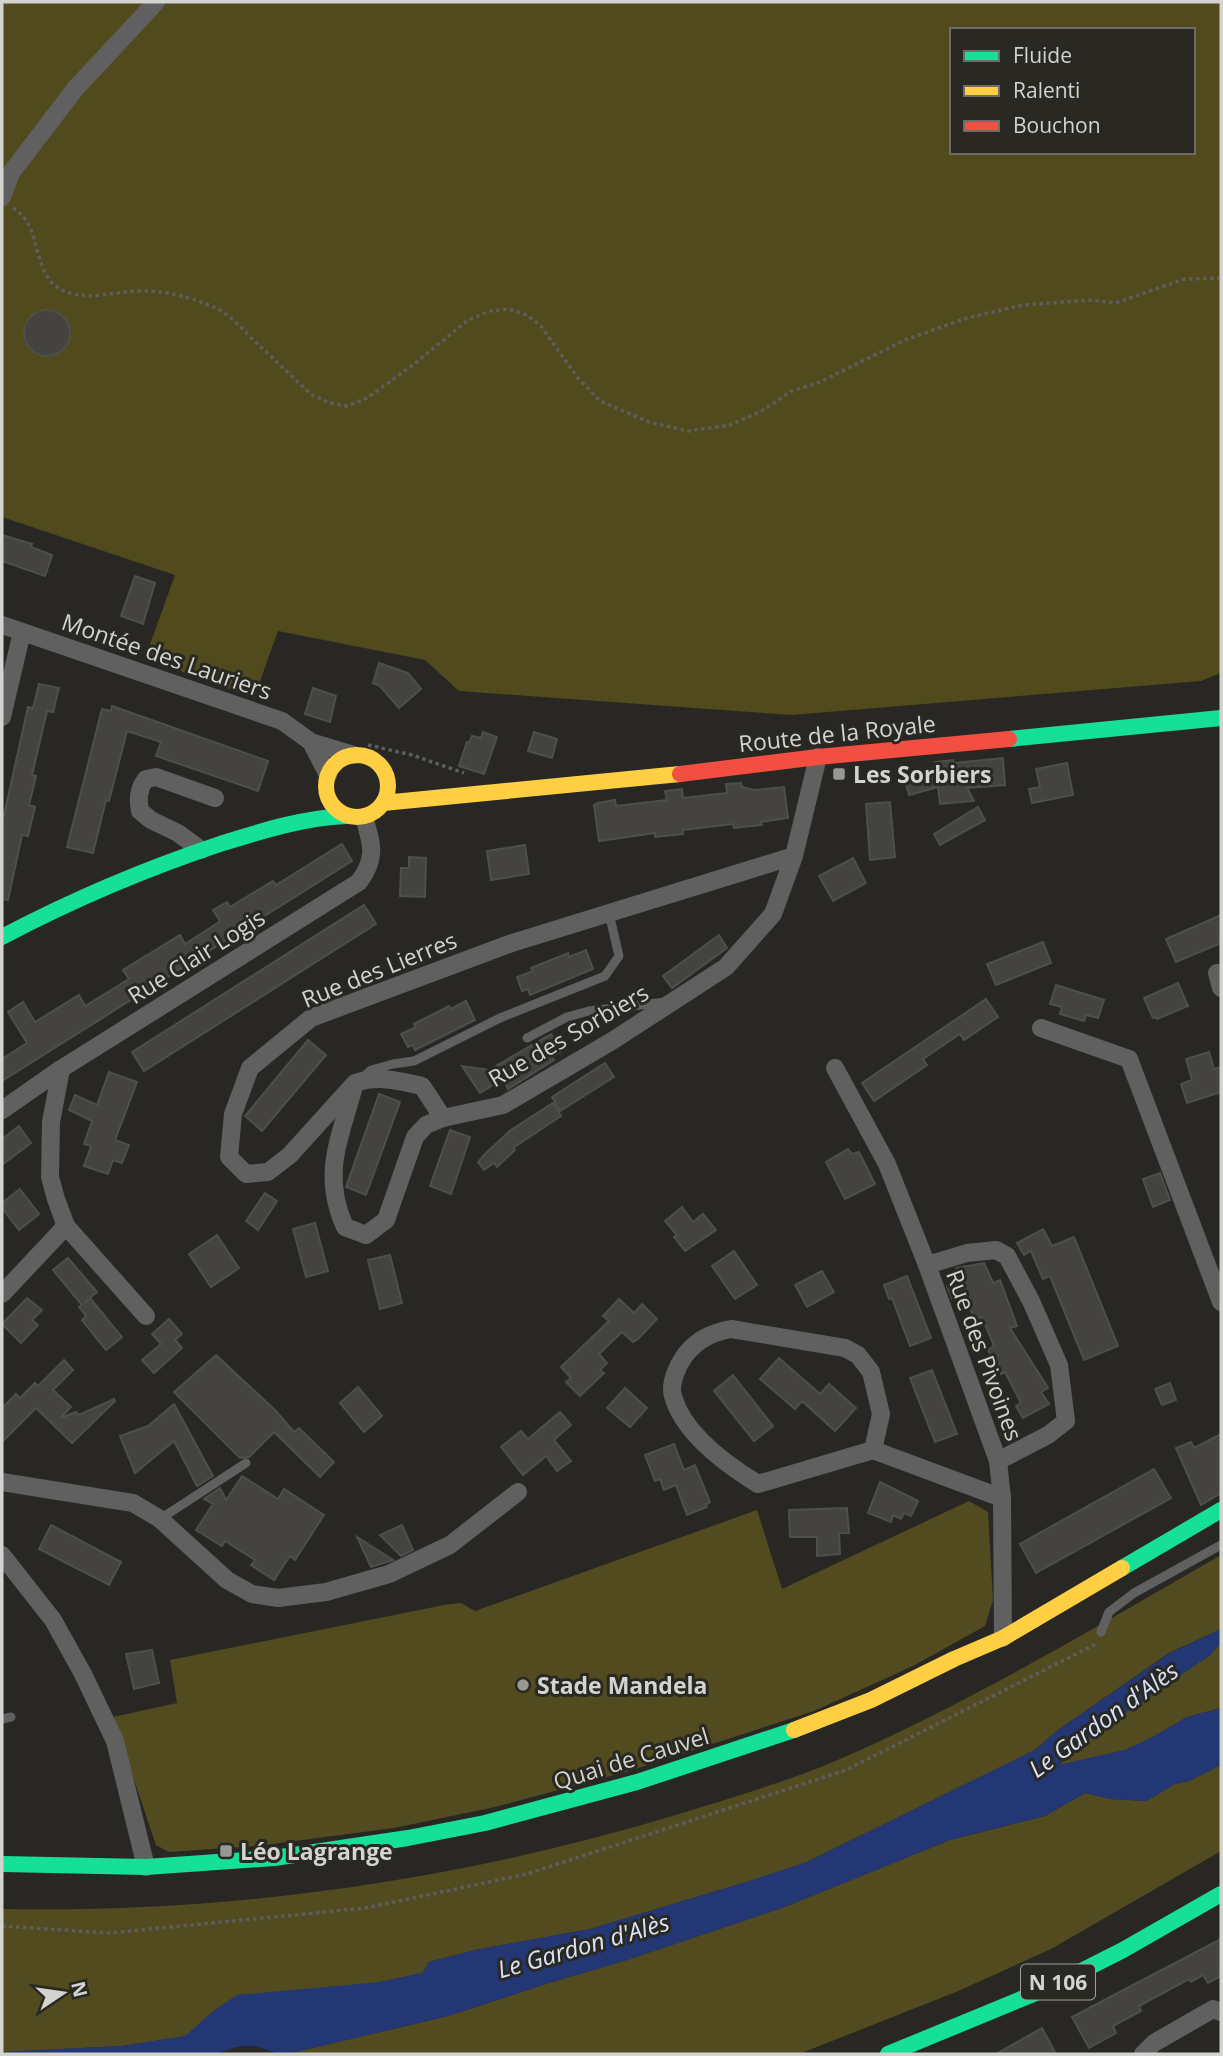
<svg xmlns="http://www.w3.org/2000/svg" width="1223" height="2056" font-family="'Open Sans',sans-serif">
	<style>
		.green { fill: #524b20 }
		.forest { fill: #514a1d; fill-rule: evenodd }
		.water { fill: #243775 }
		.building { fill: #444340; stroke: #4e4e4b; stroke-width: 2 }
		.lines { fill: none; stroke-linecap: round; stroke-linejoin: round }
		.path { stroke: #5d5d5d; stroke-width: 3.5; stroke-dasharray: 3.5 3.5; stroke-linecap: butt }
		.lane { stroke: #606060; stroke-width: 9 }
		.street { stroke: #606060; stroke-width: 18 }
		.fast { stroke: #16e098; stroke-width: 16 }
		.slow { stroke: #ffcf43; stroke-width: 16 }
		.jam { stroke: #f24e42; stroke-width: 16 }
		.poi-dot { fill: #979793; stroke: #292822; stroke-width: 2.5 }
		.labels { text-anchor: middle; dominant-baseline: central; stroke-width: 6; stroke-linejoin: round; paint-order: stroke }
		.shield { fill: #292822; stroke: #a0a09b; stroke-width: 2 }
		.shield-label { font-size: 21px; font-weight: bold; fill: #d3d3cf }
		.street-label { font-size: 23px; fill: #d3d3cf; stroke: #292822 }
		.poi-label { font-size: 23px; font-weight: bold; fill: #d3d3cf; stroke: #292822; text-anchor: start }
		.water-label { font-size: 24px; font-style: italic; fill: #d9e2f7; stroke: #292822 }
	</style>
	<rect width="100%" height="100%" fill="#282723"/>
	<!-- green -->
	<g class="green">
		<path d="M969 1501 988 1512 993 1600 985 1626 913 1666 814 1711 626 1772 495 1807 394 1828 257 1846 169 1852 156 1845 113 1717 177 1703 170 1660 444 1605 461 1603 475 1611 757 1510 782 1589Z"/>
		<path d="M1221 1555V1629L1169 1653 1058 1730 1035 1750 807 1862 756 1879 590 1929 475 1950 429 1962 423 1973 380 1982 215 2010 186 2036 122 2046 2 2052V1909C232 1913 459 1881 679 1814 730 1798 783 1783 833 1762 968 1704 1094 1628 1221 1555Z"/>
		<path d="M1221 1643V1708L1187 1717 1151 1738 1125 1750 1056 1767 1098 1731 1210 1655Z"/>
		<path d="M1221 1765V1851L1051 1949 956 1992 799 2054H287L448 2016 549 1983 627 1960 782 1908 950 1840 1045 1816 1085 1793 1111 1799 1146 1801 1175 1784 1189 1781Z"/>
	</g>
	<!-- forest -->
	<path class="forest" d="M2 2H1221V673L1201 681 791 715 459 691 425 660 278 631 254 698 145 658 175 575 2 517ZM952 30H1193V152H952Z"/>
	<!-- water -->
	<path class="water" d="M1221 1629V1643L1210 1655 1098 1731 1057 1765 1125 1750 1151 1738 1187 1717 1221 1708V1765L1189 1781 1175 1784 1146 1801 1111 1799 1085 1793 1045 1816 950 1840 782 1908 627 1960 549 1983 448 2016 287 2054C272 2054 261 2046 252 2046 240 2045 227 2050 217 2054H2V2052L122 2046 185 2036 215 2010 237 1995 380 1982 422 1973 429 1962 475 1950 590 1929 756 1879 807 1862 1035 1750 1058 1730 1170 1653Z"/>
	<!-- building -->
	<g class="building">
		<circle cx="47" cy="333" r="23"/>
		<path d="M2 535 32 544 31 547 52 555 45 576 2 561Z"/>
		<path d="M135 576 155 583 143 624 121 616Z"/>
		<path d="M379 663 408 673 421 689 399 708 380 686 373 683Z"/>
		<path d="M39 684 59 688 53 712 47 711 32 775 36 776 29 805 35 807 28 836 22 835 8 900 2 899V824L28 707 33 708Z"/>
		<path d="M313 688 336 696 330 722 305 714Z"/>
		<path d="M112 706 268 761 258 791 156 756 161 742 127 731 109 801 106 800 93 853 67 847 102 709 111 711Z"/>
		<path d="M483 732 497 737 484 774 459 766 467 742 469 743 472 736 481 738Z"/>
		<path d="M534 732 557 739 552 758 528 751Z"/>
		<path d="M1003 758 1005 785 967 788 974 801 940 804 938 787 909 795 904 776 936 767 935 762 953 760 954 763Z"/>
		<path d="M1067 763 1073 795 1032 803 1029 789 1040 787 1036 769Z"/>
		<path d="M741 783 742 787 754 790 784 787 788 818 761 822 762 825 734 828 733 824 683 830V834L655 837V833L599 841 594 805 598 803 615 800 616 806 667 800 665 791 682 789 683 798 727 793 726 784Z"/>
		<path d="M890 802 895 857 870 860 866 804Z"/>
		<path d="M978 807 985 820 940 845 934 834Z"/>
		<path d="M342 844 352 861 2 1081V1059L27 1043 8 1012 23 1002 35 1022 79 995 85 1006 129 979 123 970 180 935 185 944 213 926 220 921 213 910 227 902 230 907 273 881 276 885Z"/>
		<path d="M525 845 529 874 491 880 487 851Z"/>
		<path d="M409 857 426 858 425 897 400 896 401 868H409Z"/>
		<path d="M853 858 866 883 833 901 819 876Z"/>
		<path d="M364 905 376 924 144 1071 132 1052Z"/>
		<path d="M1221 915V943L1176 962 1166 939Z"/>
		<path d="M719 935 727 948 672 988 663 976Z"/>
		<path d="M1043 942 1051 963 996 985 987 964Z"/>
		<path d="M586 950 593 969 530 995 528 989 522 991 517 977 533 971 531 968 568 953 569 957Z"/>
		<path d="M1178 983 1188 1006 1157 1019 1156 1017 1153 1018 1144 998Z"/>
		<path d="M1056 985 1104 1000 1098 1018 1086 1015 1084 1021 1060 1014 1062 1007 1050 1004Z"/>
		<path d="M986 999 998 1017 964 1040 960 1034 923 1059 927 1065 874 1101 862 1083Z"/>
		<path d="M466 1001 475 1020 415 1050 413 1045 408 1047 401 1034 416 1027 414 1024 449 1006 451 1009Z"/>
		<path d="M551 1034 554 1039 559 1036 566 1049 552 1057 554 1060 508 1089 503 1079 480 1093 462 1066 489 1070Z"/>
		<path d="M308 1040 326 1055 262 1131 245 1116Z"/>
		<path d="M1209 1052 1214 1069 1221 1067V1092L1187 1103 1181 1084 1192 1080 1186 1059Z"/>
		<path d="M605 1063 614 1077 560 1111 552 1097Z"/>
		<path d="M109 1072 137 1082 115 1140 129 1145 122 1163 113 1160 108 1174 84 1166 91 1146 84 1144 92 1121 69 1110 75 1095 97 1105Z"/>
		<path d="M379 1094 400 1102 366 1195 346 1187Z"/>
		<path d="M553 1103 561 1116 513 1148 515 1150 497 1167 494 1163 484 1170 478 1162 486 1153 511 1130Z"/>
		<path d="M19 1126 31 1143 2 1165V1139Z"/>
		<path d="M450 1130 470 1137 451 1194 430 1186Z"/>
		<path d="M848 1149 852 1154 859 1152 875 1184 845 1199 826 1162Z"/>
		<path d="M1160 1173 1170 1200 1153 1207 1143 1179Z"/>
		<path d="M20 1189 39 1214 19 1230 2 1208V1203Z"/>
		<path d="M265 1193 277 1201 258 1230 246 1221Z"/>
		<path d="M682 1207 693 1222 703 1214 716 1230 685 1251 674 1237 677 1235 665 1221Z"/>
		<path d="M315 1223 328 1271 306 1277 293 1229Z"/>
		<path d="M1043 1229 1052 1246 1074 1237 1118 1346 1084 1360 1050 1276 1043 1279 1031 1251 1024 1255 1017 1243Z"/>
		<path d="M217 1235 239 1268 211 1287 189 1254Z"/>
		<path d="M734 1251 757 1285 735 1299 712 1266Z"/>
		<path d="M390 1255 402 1303 380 1309 368 1260Z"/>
		<path d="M68 1258 97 1292 84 1303 90 1298 122 1337 106 1350 82 1320 86 1316 79 1307 82 1305 53 1270Z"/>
		<path d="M984 1263 993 1283 1000 1280 1017 1326 1010 1328 1048 1388 1041 1392 1049 1404 1023 1418 1016 1406 1021 1403 1005 1372 1001 1374 988 1350 994 1346 982 1317 975 1320 964 1294 952 1299 947 1286 961 1281 956 1268Z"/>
		<path d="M822 1271 834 1292 807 1307 795 1285Z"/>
		<path d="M907 1276 931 1338 910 1346 892 1298 889 1299 884 1285Z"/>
		<path d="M27 1298 42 1310 32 1320 38 1325 21 1343 2 1324Z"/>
		<path d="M619 1299 634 1313 642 1304 657 1319 638 1339 633 1342 622 1332 599 1354 607 1363 600 1370 604 1373 580 1396 566 1382 571 1378 561 1367 609 1321 603 1316Z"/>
		<path d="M169 1319 182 1334 175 1340 182 1348 154 1373 142 1360 161 1344 152 1334Z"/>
		<path d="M216 1355 276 1411 294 1432 299 1428 334 1462 320 1477 274 1432 249 1457 240 1458 174 1392Z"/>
		<path d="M779 1358 820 1394 829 1384 856 1408 835 1431 802 1401 795 1409 760 1379Z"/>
		<path d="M64 1360 73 1370 53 1390 71 1407 60 1418 76 1412 79 1415 114 1399 115 1401 72 1443 36 1408 2 1442V1408L16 1394 20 1398 35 1383 38 1386Z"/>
		<path d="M932 1370 957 1434 935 1442 910 1378Z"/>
		<path d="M733 1375 773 1426 754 1441 714 1391Z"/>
		<path d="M1170 1383 1176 1400 1162 1405 1155 1389Z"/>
		<path d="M358 1387 382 1416 364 1432 340 1403Z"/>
		<path d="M625 1388 647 1408 630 1427 607 1408Z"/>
		<path d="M174 1404 213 1476 197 1486 174 1441 135 1473 120 1436 148 1426Z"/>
		<path d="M560 1412 571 1425 554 1440 571 1461 557 1471 546 1456 523 1475 501 1447 521 1431 528 1439Z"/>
		<path d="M1221 1434V1493L1201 1505 1176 1448 1191 1442 1194 1448Z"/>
		<path d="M674 1444 684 1470 695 1465 710 1502 706 1504 707 1507 687 1515 676 1485 664 1490 660 1479 655 1481 645 1455Z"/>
		<path d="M1154 1469 1171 1498 1036 1573 1020 1544Z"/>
		<path d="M242 1476 278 1499 284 1489 324 1515 295 1560 290 1556 274 1580 251 1565 255 1560 225 1541 222 1546 196 1530 213 1504 204 1499 220 1488 226 1500Z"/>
		<path d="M880 1482 918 1501 911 1516 904 1513 901 1519 893 1515 891 1522 868 1513Z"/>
		<path d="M847 1508 849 1533H839L840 1554 817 1556V1537H790L789 1510Z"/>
		<path d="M51 1525 121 1562 109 1585 39 1549Z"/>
		<path d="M402 1525 413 1550 401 1556 380 1535Z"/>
		<path d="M357 1537 393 1560 371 1567Z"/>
		<path d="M152 1650 159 1683 134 1689 126 1654Z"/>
		<path d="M1221 1939V1976L1208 1983 1203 1975 1191 1982 1189 1979 1139 2006 1141 2011 1113 2026 1116 2033 1089 2048 1072 2017Z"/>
		<path d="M1042 2028 1056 2054H996Z"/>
	</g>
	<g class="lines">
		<!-- path -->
		<g class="path">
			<path d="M13 208C45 227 29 275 64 291 89 302 118 290 144 291 169 291 193 298 216 308 230 315 243 329 253 340 273 358 292 377 312 395L330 403 347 406 367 398 413 365 468 320 490 311 508 309 527 315 541 326 577 377 600 401 649 422 688 431 730 425 760 412 792 391 820 382 905 340 967 318 1023 305 1092 300 1115 303 1185 279 1221 278"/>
			<path d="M368 745 412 755 464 773"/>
			<path d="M2 1926 110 1933 365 1908 527 1874 846 1770 1096 1644"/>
		</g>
		<!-- lane -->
		<g class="lane">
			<path d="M527 1038 567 1017 589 1011 666 1002"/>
			<path d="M362 1078 371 1070 393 1064 414 1061 500 1018 605 976 619 956 609 913"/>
			<path d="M160 1519 246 1463"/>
			<path d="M1101 1632 1109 1612 1134 1593 1221 1545"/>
			<path d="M2 1719 11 1717"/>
		</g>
		<!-- street -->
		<g class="street">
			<path d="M2 197 11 173 75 89 156 2"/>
			<path d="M2 625 282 721 311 742 354 755"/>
			<path d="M2 717 22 632"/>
			<path d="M311 742 328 775"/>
			<path d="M201 850 178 833 151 820 140 811C138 799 138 789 146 779L156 777 215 798"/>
			<path d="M794 856 512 943 311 1018 250 1068 233 1114 229 1157 246 1174 268 1172 290 1155 355 1083C379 1075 398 1081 422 1086L443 1118 503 1105 612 1041 726 967 773 914 794 856 818 757"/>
			<path d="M1217 973 1221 988"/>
			<path d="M1041 1028 1129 1059 1221 1302"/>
			<path d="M835 1068 887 1164 927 1265 998 1461 1002 1498"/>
			<path d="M61 1069 51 1122 50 1177 56 1199 66 1226 146 1316"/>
			<path d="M354 1086C340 1139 321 1174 345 1227L366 1235 386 1220 415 1137 426 1125 443 1118"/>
			<path d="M2 1110 61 1069 359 882C377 857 372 845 364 817"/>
			<path d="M927 1265 967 1253 996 1250 1007 1256 1031 1301 1059 1365 1066 1421 1048 1435 998 1461"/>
			<path d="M2 1294 66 1226"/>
			<path d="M731 1329 845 1348 858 1355 871 1372 881 1414 873 1450 758 1484C727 1465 683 1433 673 1396 669 1383 678 1365 685 1355 698 1339 711 1333 731 1329Z"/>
			<path d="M873 1450 1002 1498 1003 1638"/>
			<path d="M2 1482 133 1503 160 1519 227 1580 252 1594 278 1598 326 1592 389 1574 450 1545 518 1492"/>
			<path d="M2 1555 53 1620 83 1674 115 1741 146 1867"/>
			<path d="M1143 2054 1154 2043 1213 2009 1221 2012"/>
		</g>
		<!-- fast -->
		<g class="fast">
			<path d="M1009 739 1221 718"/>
			<path d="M2 937C72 900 145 869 220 844 262 831 302 818 346 816"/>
			<path d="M1122 1568 1221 1510"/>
			<path d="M2 1864 146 1867 274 1858 408 1838 485 1823 637 1782 794 1730"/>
			<path d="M888 2054 1048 1988 1123 1950 1221 1894"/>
		</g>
		<!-- slow -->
		<g class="slow">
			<circle cx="357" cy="786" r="31"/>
			<path d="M383 803 680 774"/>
			<path d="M794 1730 871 1700 954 1659 1003 1638 1122 1568"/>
		</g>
		<!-- jam -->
		<path class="jam" d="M680 774 818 757 1009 739"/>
	</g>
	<!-- markers -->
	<g class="poi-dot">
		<rect x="832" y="767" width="14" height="14" rx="3.5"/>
		<circle cx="523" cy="1685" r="7"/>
		<rect x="219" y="1844" width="14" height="14" rx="3.5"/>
	</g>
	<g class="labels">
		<!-- shield labels -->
		<rect class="shield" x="1021" y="1964.5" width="74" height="35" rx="5"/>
		<g class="shield-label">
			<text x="1058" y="1982">N 106</text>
		</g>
		<!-- street labels -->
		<g class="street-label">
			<text transform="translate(167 656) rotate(19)">Montée des Lauriers</text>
			<text transform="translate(837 733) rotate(-6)">Route de la Royale</text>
			<text transform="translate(196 956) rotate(-32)">Rue Clair Logis</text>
			<text transform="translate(379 969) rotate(-22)">Rue des Lierres</text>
			<text transform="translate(568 1035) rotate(-30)">Rue des Sorbiers</text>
			<text transform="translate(985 1355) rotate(70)">Rue des Pivoines</text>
			<text transform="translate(631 1758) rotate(-17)">Quai de Cauvel</text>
		</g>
		<!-- poi labels -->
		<g class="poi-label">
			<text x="853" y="774">Les Sorbiers</text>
			<text x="537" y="1685">Stade Mandela</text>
			<text x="240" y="1851">Léo Lagrange</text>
		</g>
		<!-- water labels -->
		<g class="water-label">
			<text transform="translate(1103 1719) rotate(-36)">Le Gardon d'Alès</text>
			<text transform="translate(583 1945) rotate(-16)">Le Gardon d'Alès</text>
		</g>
	</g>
	<!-- border -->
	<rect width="1223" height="2056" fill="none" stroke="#d3d3cf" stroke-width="7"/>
	<!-- legend -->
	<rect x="950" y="28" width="245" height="126" fill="#292822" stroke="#6d6c67" stroke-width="2"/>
	<rect x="964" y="51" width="35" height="10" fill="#16e098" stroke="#6d6c67" stroke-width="2"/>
	<text x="1013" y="63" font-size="21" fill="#d3d3cf">Fluide</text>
	<rect x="964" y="86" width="35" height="10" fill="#ffcf43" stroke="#6d6c67" stroke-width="2"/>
	<text x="1013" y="98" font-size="21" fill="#d3d3cf">Ralenti</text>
	<rect x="964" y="121" width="35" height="10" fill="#f24e42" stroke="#6d6c67" stroke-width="2"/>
	<text x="1013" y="133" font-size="21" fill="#d3d3cf">Bouchon</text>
	<!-- north arrow -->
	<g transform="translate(63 1993) rotate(77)" stroke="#292822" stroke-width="5" paint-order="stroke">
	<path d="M0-5L12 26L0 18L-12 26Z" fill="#d3d3cf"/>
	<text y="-10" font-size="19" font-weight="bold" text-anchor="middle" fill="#d3d3cf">N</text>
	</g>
</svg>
